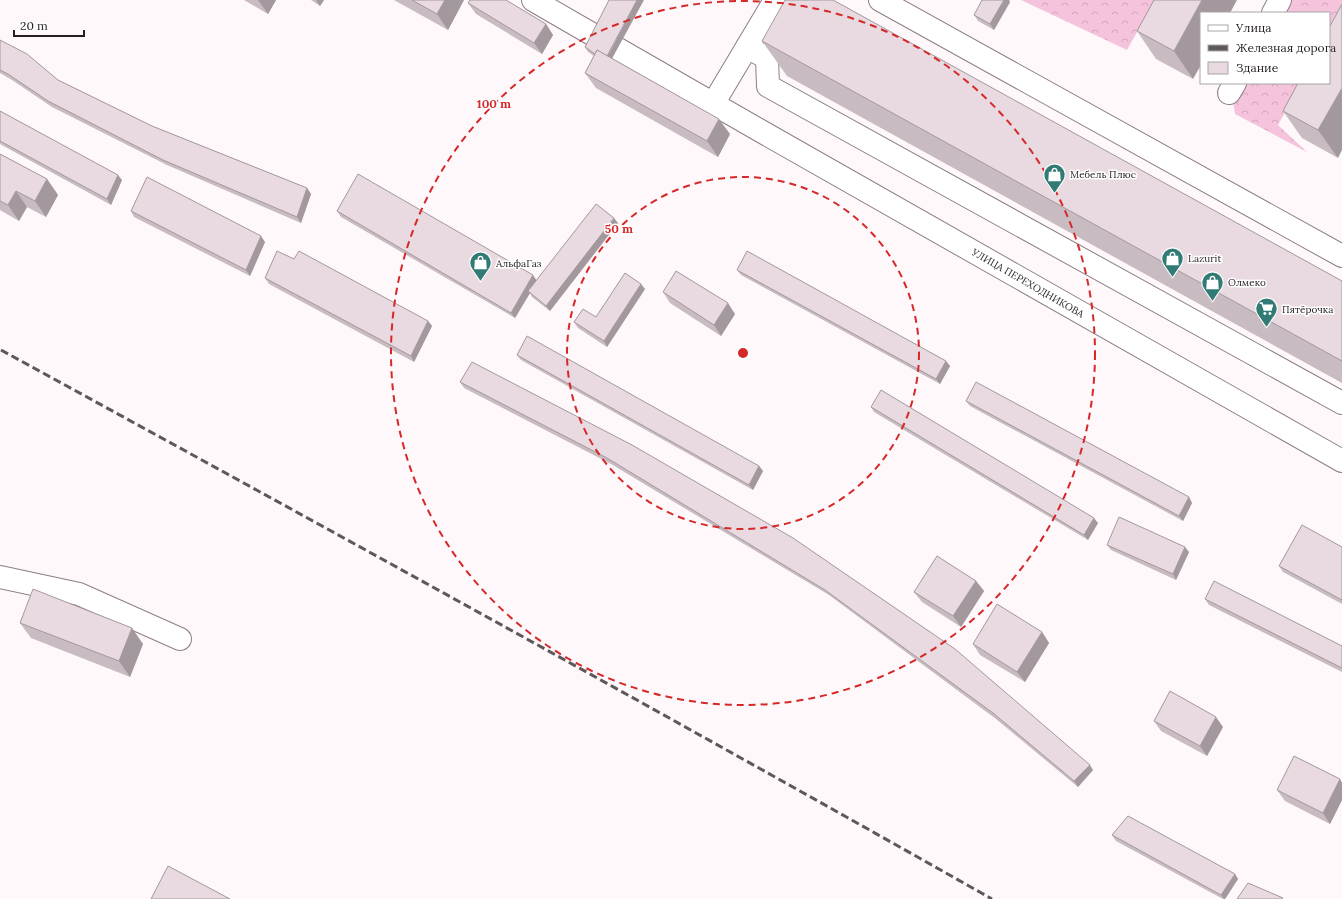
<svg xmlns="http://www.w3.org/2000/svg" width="1342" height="899" font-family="Lora,serif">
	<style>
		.forest { fill: url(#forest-crowns) }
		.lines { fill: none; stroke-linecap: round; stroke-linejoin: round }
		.minor-casing { stroke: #8c7e85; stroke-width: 24 }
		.minor { stroke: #fff; stroke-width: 22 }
		.rail { stroke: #5e585b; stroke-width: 3; stroke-dasharray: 8 4; stroke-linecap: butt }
		.wall { fill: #c8bbc1 }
		.shaded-wall { fill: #a3989d }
		.building { fill: #e9d9e0; stroke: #a3989d }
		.ring { fill: none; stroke: #d62828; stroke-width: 2; stroke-dasharray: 7 5 }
		.labels { text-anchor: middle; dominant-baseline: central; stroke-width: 3; stroke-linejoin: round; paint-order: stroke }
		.poi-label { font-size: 10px; fill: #251f22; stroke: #fff; text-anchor: start }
		.street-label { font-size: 10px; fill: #251f22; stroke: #fff }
		.centre { fill: #d62828; stroke: #fff; stroke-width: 2 }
		.ring-label { font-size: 12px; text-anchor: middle; font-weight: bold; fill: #d62828; stroke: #fff; stroke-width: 3; stroke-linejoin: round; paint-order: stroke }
	</style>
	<defs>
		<pattern id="forest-crowns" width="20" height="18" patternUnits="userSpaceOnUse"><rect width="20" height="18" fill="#f5c3dc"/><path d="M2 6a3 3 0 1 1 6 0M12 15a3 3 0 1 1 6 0" fill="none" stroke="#d2a7bc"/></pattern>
	</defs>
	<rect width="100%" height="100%" fill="#fef8fb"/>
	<!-- forest -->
	<g class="forest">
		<path d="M1021 0H1155L1127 50Z"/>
		<path d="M1289 0H1342V8L1329 32V13H1282Z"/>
		<path d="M1244 83H1301L1278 125 1307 152 1235 114 1233 102Z"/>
	</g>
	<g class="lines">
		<defs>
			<g id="minor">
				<path d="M533 0 597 37"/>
				<path d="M880 0 1342 256"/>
				<path d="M1273 13 1280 0"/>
				<path d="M747 47 767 58 768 86 1342 403"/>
				<path d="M618 49 766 134 1342 461"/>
				<path d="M1229 93 1235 83"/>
				<path d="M713 104 775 0"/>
				<path d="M0 577 79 594 180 639"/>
			</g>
		</defs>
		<!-- minor casing -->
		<use href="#minor" class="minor-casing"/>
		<!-- minor -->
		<use href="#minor" class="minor"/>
		<!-- rail -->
		<path class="rail" d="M1 350C332 531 663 713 992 899"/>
	</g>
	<!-- wall -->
	<g class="wall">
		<path d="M244 0H276L268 14Z"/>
		<path d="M311 0H324L320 6Z"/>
		<path d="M394 0H464L448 30Z"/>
		<path d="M1154 0 1193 79 1156 59 1137 31Z"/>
		<path d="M1010 2 994 30 978 21 974 15Z"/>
		<path d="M468 3 546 24 553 35 542 54 476 14Z"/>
		<path d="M0 40 58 80 152 126 307 188 311 194 301 223 167 165 52 107 12 80 0 73Z"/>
		<path d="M762 41 1342 281V383L787 76Z"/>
		<path d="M585 47 612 59 730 134 718 157 596 88 585 73 594 56 588 52Z"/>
		<path d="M1298 83 1338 158 1302 138 1283 111Z"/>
		<path d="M0 111 122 180 111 205 0 144Z"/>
		<path d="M0 154 47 179 58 195 46 217 27 207 19 221 0 210Z"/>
		<path d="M131 211 265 242 250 276 134 217Z"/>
		<path d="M337 211 537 280 618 223 550 311 532 297 530 293 515 318 341 217Z"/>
		<path d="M737 270 946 361 950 366 940 384 741 275Z"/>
		<path d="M265 278 428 321 432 326 414 362 269 284Z"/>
		<path d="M645 289 607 347 578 328 574 322 596 317Z"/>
		<path d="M663 292 735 314 721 336 670 303Z"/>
		<path d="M517 355 759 466 763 471 753 490 521 360Z"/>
		<path d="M460 382 632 445 1093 770 1078 787 996 719 829 595 611 464 464 388Z"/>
		<path d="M966 401 1189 497 1192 503 1183 521 970 406Z"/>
		<path d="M871 407 1098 523 1088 540 874 412Z"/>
		<path d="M1107 545 1189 552 1176 580 1111 550Z"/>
		<path d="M1342 547V604L1283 572 1279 566Z"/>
		<path d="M976 581 984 591 961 627 922 602 914 592Z"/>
		<path d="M1205 599 1342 646V672L1209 605Z"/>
		<path d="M20 623 143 644 130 677 31 638Z"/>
		<path d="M1042 632 1049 643 1025 682 980 655 973 644Z"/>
		<path d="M1154 721 1223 727 1207 756 1161 731Z"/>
		<path d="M1340 779 1342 783V800L1330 824 1285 801 1277 790Z"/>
		<path d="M1112 835 1235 874 1238 879 1225 899H1223L1116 841Z"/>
	</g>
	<!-- shaded-wall -->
	<g class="shaded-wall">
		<path d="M258 0H276L268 14Z"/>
		<path d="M316 0H324L320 6Z"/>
		<path d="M445 0H464L448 30 437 14Z"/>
		<path d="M637 0H644L608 66 605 61Z"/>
		<path d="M1004 0H1009L1010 2 994 30 990 24Z"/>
		<path d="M1202 0H1237L1230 13H1201V65L1193 79 1174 51Z"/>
		<path d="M546 24 553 35 542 54 534 43Z"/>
		<path d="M1342 88V150L1338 158 1318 130Z"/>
		<path d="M719 119 730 134 718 157 707 141Z"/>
		<path d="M118 175 122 180 111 205 107 199Z"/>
		<path d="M47 179 58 195 46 217 35 201Z"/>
		<path d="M307 188 311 194 301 223 297 217Z"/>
		<path d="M16 191 27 207 19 221 8 205Z"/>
		<path d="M614 218 618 223 550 311 546 306Z"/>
		<path d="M261 236 265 242 250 276 246 270Z"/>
		<path d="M533 275 537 281 528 291 530 293 515 318 511 313Z"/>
		<path d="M641 284 645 289 607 347 604 341Z"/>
		<path d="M728 303 735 314 721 336 714 325Z"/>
		<path d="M428 321 432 326 414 362 411 356Z"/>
		<path d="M946 361 950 366 940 384 936 379Z"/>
		<path d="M759 466 763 471 753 490 749 485Z"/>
		<path d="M1189 497 1192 503 1183 521 1179 516Z"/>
		<path d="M1094 518 1098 523 1088 540 1084 535Z"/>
		<path d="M1185 547 1189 552 1176 580 1173 574Z"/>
		<path d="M976 581 984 591 961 627 953 616Z"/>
		<path d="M132 628 143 644 130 677 119 661Z"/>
		<path d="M1042 632 1049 643 1025 682 1017 672Z"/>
		<path d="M1216 717 1223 727 1207 756 1200 746Z"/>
		<path d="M1090 765 1093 770 1078 787 1074 781Z"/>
		<path d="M1340 779 1342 783V800L1330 824 1323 813Z"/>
		<path d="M1235 874 1238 879 1225 899H1224L1221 895Z"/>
	</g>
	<!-- building -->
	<g class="building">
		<path d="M412 0H445L437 14Z"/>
		<path d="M470 0H506L546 24 534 43 468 3Z"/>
		<path d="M609 0H637L607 56 597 50 595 54 585 47Z"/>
		<path d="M785 0H833L1342 281V361L762 41Z"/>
		<path d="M982 0H1004L990 24 974 15Z"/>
		<path d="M1154 0H1202L1174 51 1137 31Z"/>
		<path d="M1342 4V88L1318 130 1283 111 1298 83H1329V28Z"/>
		<path d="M0 40 27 54 58 80 152 126 307 188 297 217 163 160 48 101 8 74 0 70Z"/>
		<path d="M597 50 719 119 707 141 585 73Z"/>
		<path d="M0 111 118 175 107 199 0 141Z"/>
		<path d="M0 154 47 179 35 201 16 191 8 205 0 201Z"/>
		<path d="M358 174 533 275 511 313 337 211Z"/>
		<path d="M147 177 261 236 246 270 131 211Z"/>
		<path d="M596 204 614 218 546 306 528 291Z"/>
		<path d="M277 251 294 259 299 251 428 321 411 356 265 278Z"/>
		<path d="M747 251 946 361 936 379 737 270Z"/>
		<path d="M676 271 728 303 714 325 663 292Z"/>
		<path d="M625 273 641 284 604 341 574 322 583 309 596 317Z"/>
		<path d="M527 336 759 466 749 485 517 355Z"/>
		<path d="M472 362 632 445 793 538 955 649 1090 765 1074 781 993 713 825 590 607 458 460 382Z"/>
		<path d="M976 382 1189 497 1179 516 966 401Z"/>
		<path d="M881 390 1094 518 1084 535 871 407Z"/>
		<path d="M1119 517 1185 547 1173 574 1107 545Z"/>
		<path d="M1302 525 1342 547V600L1279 566Z"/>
		<path d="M937 556 976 581 953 616 914 592Z"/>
		<path d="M1214 581 1342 646V668L1205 599Z"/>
		<path d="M33 589 132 628 119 661 20 623Z"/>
		<path d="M997 604 1042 632 1017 672 973 644Z"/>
		<path d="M1170 691 1216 717 1200 746 1154 721Z"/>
		<path d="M1294 756 1340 779 1323 813 1277 790Z"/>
		<path d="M1128 816 1235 874 1221 895 1112 835Z"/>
		<path d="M168 866 230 899H151Z"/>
		<path d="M1248 883 1283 898 1282 899H1237Z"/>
	</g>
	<!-- distance rings -->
	<g class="ring">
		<circle cx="743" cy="353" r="176"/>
		<circle cx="743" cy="353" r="352"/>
	</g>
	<!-- icons -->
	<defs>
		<symbol id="shop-pin" viewBox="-11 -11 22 30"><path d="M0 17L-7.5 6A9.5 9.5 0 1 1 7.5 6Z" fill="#327a74" stroke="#fff"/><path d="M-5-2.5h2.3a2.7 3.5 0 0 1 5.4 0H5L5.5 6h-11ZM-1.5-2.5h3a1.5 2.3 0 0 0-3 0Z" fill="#fff"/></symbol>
		<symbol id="supermarket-pin" viewBox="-11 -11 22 30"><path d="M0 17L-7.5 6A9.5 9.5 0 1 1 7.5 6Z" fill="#327a74" stroke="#fff"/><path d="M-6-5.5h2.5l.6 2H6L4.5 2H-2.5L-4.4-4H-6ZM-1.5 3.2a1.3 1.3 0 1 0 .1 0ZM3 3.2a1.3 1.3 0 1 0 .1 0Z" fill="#fff"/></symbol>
	</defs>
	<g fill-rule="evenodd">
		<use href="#shop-pin" x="1042" y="162" width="25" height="34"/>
		<use href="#shop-pin" x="1160" y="246" width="25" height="34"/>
		<use href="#shop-pin" x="468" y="250" width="25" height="34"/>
		<use href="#shop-pin" x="1200" y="270" width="25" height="34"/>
		<use href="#supermarket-pin" x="1254" y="296" width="25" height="34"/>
	</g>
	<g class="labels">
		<!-- poi labels -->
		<g class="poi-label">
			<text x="1070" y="174">Мебель Плюс</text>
			<text x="1188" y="258">Lazurit</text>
			<text x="496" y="263">АльфаГаз</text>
			<text x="1228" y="282">Олмеко</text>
			<text x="1282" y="309">Пятёрочка</text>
		</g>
		<!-- street labels -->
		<g class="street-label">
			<text transform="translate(1028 283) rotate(30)">УЛИЦА ПЕРЕХОДНИКОВА</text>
		</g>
	</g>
	<circle cx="743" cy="353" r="6" class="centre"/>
	<g class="ring-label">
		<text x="494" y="108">100 m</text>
		<text x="619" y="233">50 m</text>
	</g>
	<!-- legend -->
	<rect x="1200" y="12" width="130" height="72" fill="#ffffff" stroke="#a8a5a7"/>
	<rect x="1208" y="25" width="20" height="6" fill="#ffffff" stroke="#a8a5a7"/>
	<text x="1236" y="32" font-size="12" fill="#251f22">Улица</text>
	<rect x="1208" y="45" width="20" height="6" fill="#5e585b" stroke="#a8a5a7"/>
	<text x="1236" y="52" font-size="12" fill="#251f22">Железная дорога</text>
	<rect x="1208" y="62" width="20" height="12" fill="#e9d9e0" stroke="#a8a5a7"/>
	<text x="1236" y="72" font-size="12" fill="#251f22">Здание</text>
	<!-- scale -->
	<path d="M14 30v6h70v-6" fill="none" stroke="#251f22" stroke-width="2"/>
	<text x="20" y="30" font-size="12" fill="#251f22" stroke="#ffffff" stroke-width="3" paint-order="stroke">20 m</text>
</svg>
